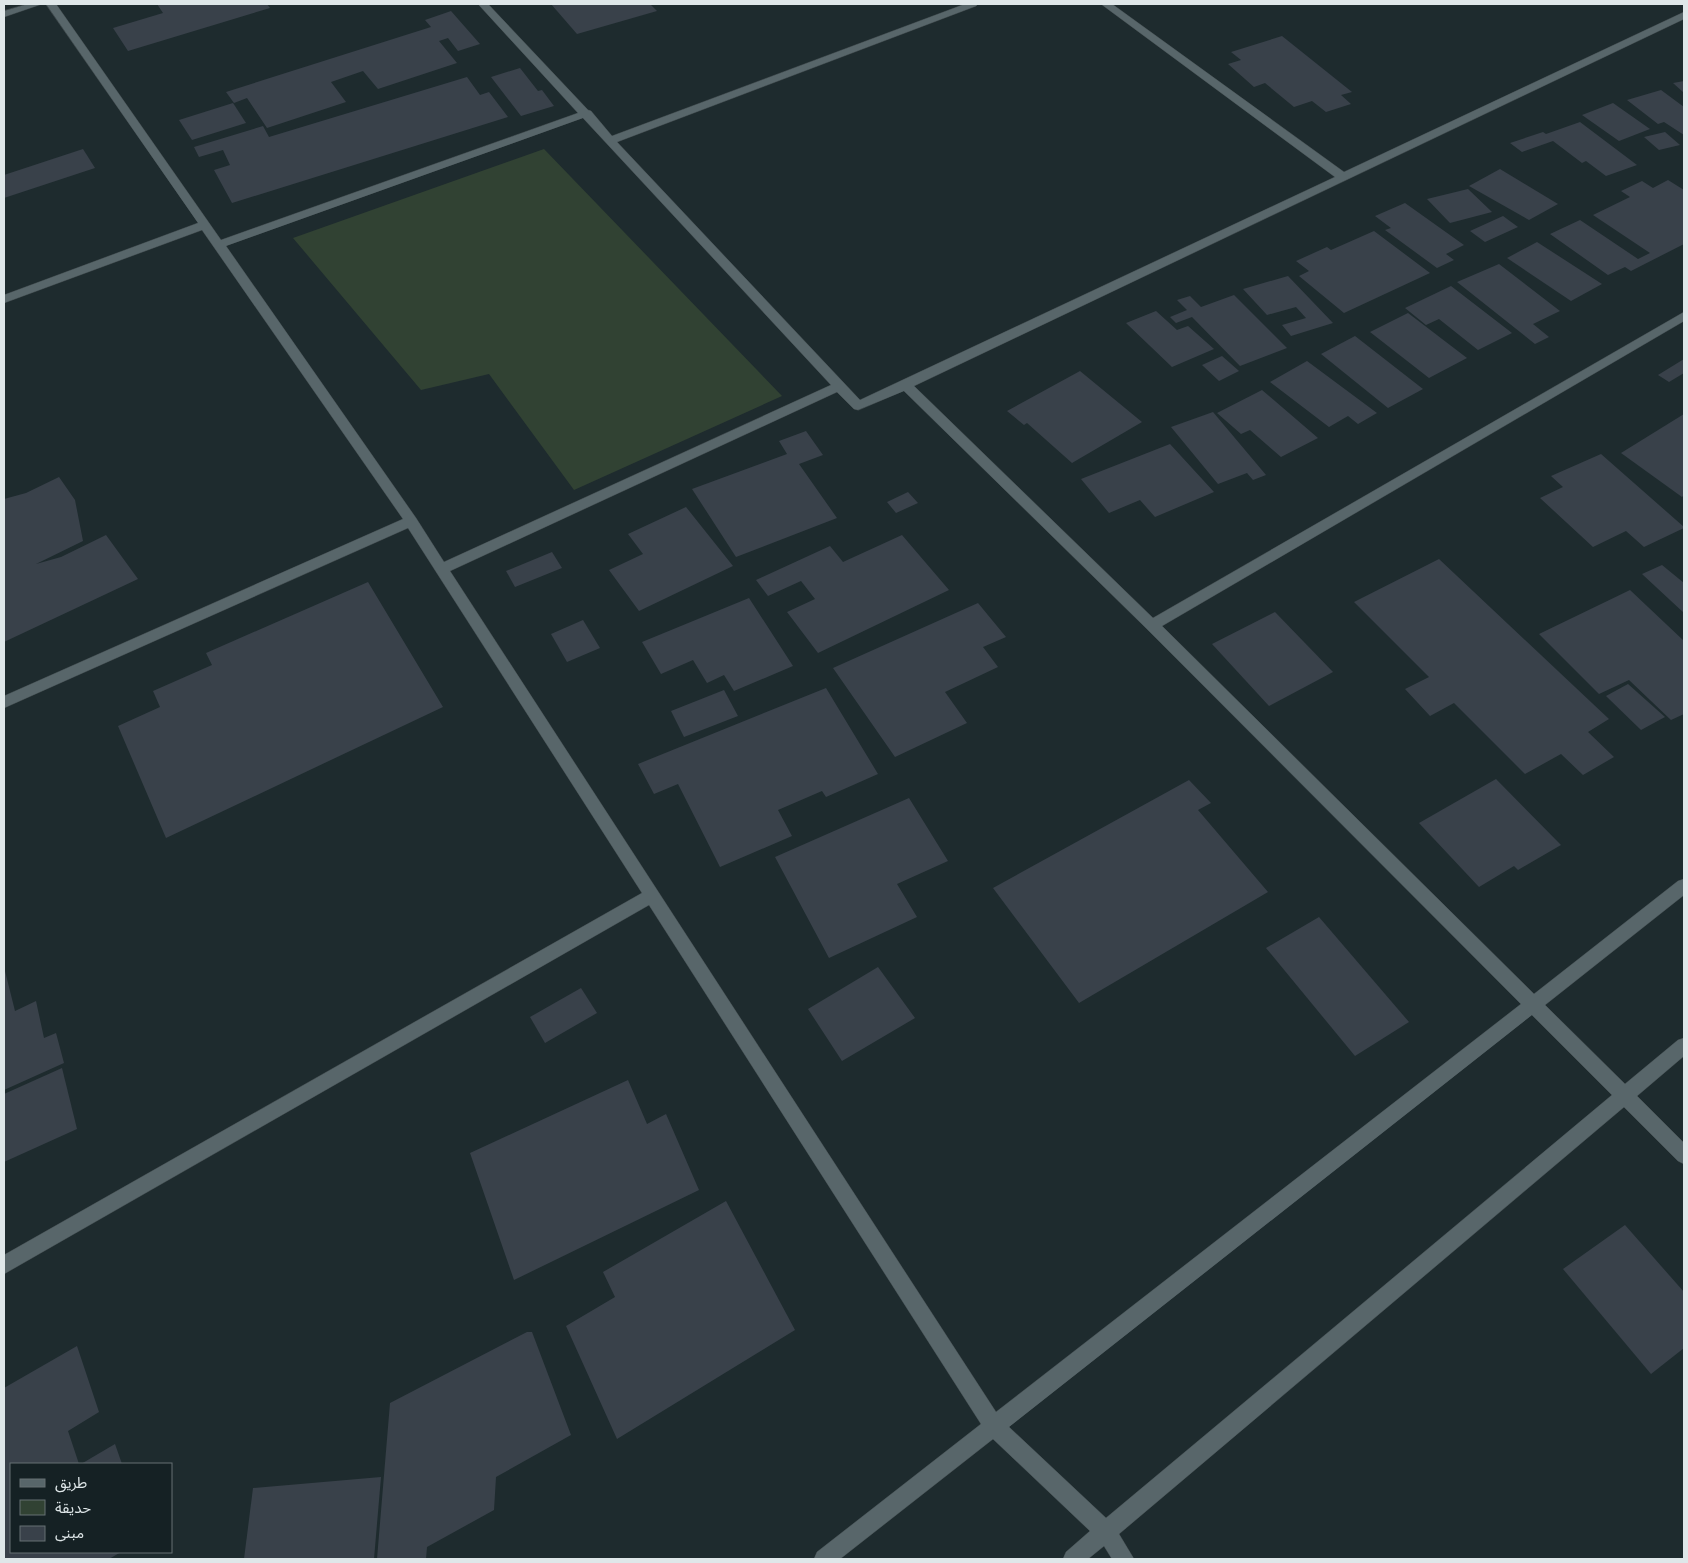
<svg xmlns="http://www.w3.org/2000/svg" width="1688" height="1563" font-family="Poppins,'Noto Sans Arabic',sans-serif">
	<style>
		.green { fill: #314233 }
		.building { fill: #39414a }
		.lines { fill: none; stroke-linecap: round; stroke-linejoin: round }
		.minor-casing { stroke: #3c4649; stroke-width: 1 }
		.minor { fill: #58666a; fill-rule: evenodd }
	</style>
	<rect width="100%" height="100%" fill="#1e2b2e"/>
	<!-- green -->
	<path class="green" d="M544 149 782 396 574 490 489 374 421 390 293 238Z"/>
	<!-- building -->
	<g class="building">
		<path d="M157 4H267L270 8 128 51 113 28 163 13Z"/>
		<path d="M551 4H650L657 11 577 34Z"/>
		<path d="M451 11 480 44 458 51 448 38 439 41 457 63 378 89 363 71 331 82 346 102 267 128 247 98 234 103 226 92 431 27 425 20Z"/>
		<path d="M1282 36 1352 92 1341 95 1351 104 1326 112 1312 101 1294 107 1265 83 1254 87 1228 64 1241 60 1231 52Z"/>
		<path d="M520 68 538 91 542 90 554 106 521 116 491 77Z"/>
		<path d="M467 77 480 95 489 92 508 117 232 203 214 170 230 165 223 150 199 157 194 147 263 126 269 137Z"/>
		<path d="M1684 81V93L1673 83Z"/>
		<path d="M1661 90 1684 107V135L1664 122 1658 124 1627 100Z"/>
		<path d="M233 103 246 123 192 140 179 120Z"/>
		<path d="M1613 103 1650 129 1619 141 1582 115Z"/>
		<path d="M1580 122 1637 165 1606 176 1586 161 1582 163 1553 141 1522 152 1510 143 1543 132 1546 134Z"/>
		<path d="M1665 132 1680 145 1659 150 1644 137Z"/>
		<path d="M83 149 95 168 4 198V175Z"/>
		<path d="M1500 169 1558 204 1529 220 1469 186Z"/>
		<path d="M1668 180 1684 190V244L1631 271 1625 267 1608 275 1550 234 1580 220 1638 259 1650 253 1593 215 1630 197 1621 191 1642 181 1653 188Z"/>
		<path d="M1468 189 1492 212 1450 223 1427 199Z"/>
		<path d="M1405 203 1464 245 1446 254 1454 260 1437 268 1385 230 1391 228 1375 216Z"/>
		<path d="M1503 216 1518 227 1485 242 1470 231Z"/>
		<path d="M1374 231 1430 273 1344 313 1299 276 1309 271 1296 261 1327 247 1331 250Z"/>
		<path d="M1537 242 1602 284 1571 301 1507 258Z"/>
		<path d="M1499 264 1560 311 1533 324 1549 337 1535 344 1457 282Z"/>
		<path d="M1288 276 1333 323 1291 336 1282 325 1306 318 1296 307 1267 315 1243 289Z"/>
		<path d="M1451 286 1512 333 1478 350 1439 319 1426 325 1405 308Z"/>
		<path d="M1234 295 1287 348 1240 366 1192 317 1176 323 1170 317 1187 310 1177 300 1190 296 1201 307Z"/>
		<path d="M1156 311 1177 330 1188 326 1214 349 1172 367 1126 323Z"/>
		<path d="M1408 313 1467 358 1429 378 1370 332Z"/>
		<path d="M1355 336 1423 389 1388 408 1321 354Z"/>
		<path d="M1222 356 1239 371 1219 381 1202 365Z"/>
		<path d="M1684 359V373L1669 382 1658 375Z"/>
		<path d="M1307 361 1377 413 1358 424 1348 416 1329 427 1270 382Z"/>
		<path d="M1080 371 1142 422 1072 463 1027 423 1024 425 1007 411Z"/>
		<path d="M1262 390 1318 438 1281 457 1250 430 1241 434 1217 413Z"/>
		<path d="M1213 412 1266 475 1253 480 1247 473 1218 484 1171 427Z"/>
		<path d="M1684 414V495L1682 497 1621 453Z"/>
		<path d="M806 431 823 455 799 464 837 518 736 557 692 489 787 454 779 441Z"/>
		<path d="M1170 444 1214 492 1155 517 1140 500 1109 513 1081 479Z"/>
		<path d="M1601 454 1684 527V528L1644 547 1626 531 1593 547 1540 498 1563 487 1551 476Z"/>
		<path d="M59 477 75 500 83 541 36 564 61 557 106 535 138 579 4 642V499L26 493Z"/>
		<path d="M908 492 918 503 896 513 887 502Z"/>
		<path d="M686 507 733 566 639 611 609 570 643 554 628 534Z"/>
		<path d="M902 535 949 590 818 653 787 612 815 599 801 581 768 596 756 580 830 546 843 562Z"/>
		<path d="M552 552 562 568 515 587 506 571Z"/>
		<path d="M1439 559 1609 719 1588 732 1614 757 1583 775 1561 754 1525 774 1454 703 1430 716 1405 689 1429 677 1354 602Z"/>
		<path d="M1662 565 1684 583V613L1642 574Z"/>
		<path d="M368 582 443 707 166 838 118 726 160 707 153 691 212 665 206 653Z"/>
		<path d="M1630 590 1684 641V714L1671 720 1629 680 1599 694 1539 634Z"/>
		<path d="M749 598 793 666 734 691 724 675 707 683 693 660 661 674 642 642Z"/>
		<path d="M978 603 1006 637 983 647 998 667 945 692 967 723 895 757 833 668Z"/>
		<path d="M1275 612 1333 672 1269 706 1212 644Z"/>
		<path d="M583 620 600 648 567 662 551 634Z"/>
		<path d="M1628 684 1665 717 1641 730 1606 696Z"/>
		<path d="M826 688 878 774 826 797 822 791 778 810 792 836 720 867 678 784 654 794 638 764Z"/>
		<path d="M724 690 738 716 684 737 671 711Z"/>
		<path d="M1496 779 1561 845 1518 870 1514 866 1479 887 1419 823Z"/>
		<path d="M1189 780 1211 803 1198 810 1268 892 1079 1003 993 888Z"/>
		<path d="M909 798 948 861 897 884 917 917 829 958 775 857Z"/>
		<path d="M1319 917 1409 1022 1355 1056 1266 948Z"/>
		<path d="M4 967 15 1011 36 1001 44 1038 56 1033 64 1063 4 1090Z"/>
		<path d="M878 967 915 1018 842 1061 808 1009Z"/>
		<path d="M581 988 597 1013 545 1043 530 1017Z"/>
		<path d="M62 1068 77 1129 4 1162V1094Z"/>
		<path d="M628 1080 647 1124 666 1114 699 1190 514 1280 470 1153Z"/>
		<path d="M726 1201 795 1330 617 1439 566 1326 615 1297 603 1272Z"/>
		<path d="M1625 1225 1684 1292V1348L1651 1374 1563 1269Z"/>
		<path d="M527 1332H532L571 1435 496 1477 494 1510 427 1547 426 1559H377L390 1403Z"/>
		<path d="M77 1346 99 1412 68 1431 79 1464H11V1552H121L109 1559H4V1388Z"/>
		<path d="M115 1444 122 1464H81Z"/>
		<path d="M381 1477 374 1559H244L253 1488Z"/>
	</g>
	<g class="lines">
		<defs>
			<g id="minor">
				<path d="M28 4H42L4 17V11Z"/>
				<path d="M46 4H56L221 240 578 113 478 4H488L588 110 591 111 612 136 965 4H978L976 6 617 142 860 400 1335 177 1101 4H1112L1344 172 1684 12V19L914 386 1153 618 1684 312V321L1162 626 1534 994 1678 881 1684 879V895L1545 1005 1625 1084 1678 1040 1684 1038V1056L1637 1096 1684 1143V1164L1678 1161 1624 1107 1119 1534 1134 1559H1112L1104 1546 1088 1559H1063L1066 1552 1090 1531 993 1439 840 1559H814L817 1552 981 1424 649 905 4 1274V1255L642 893 408 528 4 708V696L403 519 202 230 4 303V295L198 223ZM583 118 831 385 444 562 416 518 226 246ZM904 391 1147 629 1521 1004 996 1412 450 571 837 392 854 409 858 410ZM1532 1015 1612 1095 1106 1518 1009 1427Z"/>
			</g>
		</defs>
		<!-- minor casing -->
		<use href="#minor" class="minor-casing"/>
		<!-- minor -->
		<use href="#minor" class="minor"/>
	</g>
	<!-- border -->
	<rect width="1688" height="1563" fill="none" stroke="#dfe7e9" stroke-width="10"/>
	<!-- legend -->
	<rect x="10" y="1463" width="162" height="90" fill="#152124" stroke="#667073"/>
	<rect x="20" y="1479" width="25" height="8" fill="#58666a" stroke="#667073"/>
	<text x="55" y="1488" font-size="15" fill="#dfe7e9">طريق</text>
	<rect x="20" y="1500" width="25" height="15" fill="#314233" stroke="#667073"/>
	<text x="55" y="1513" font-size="15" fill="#dfe7e9">حديقة</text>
	<rect x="20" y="1526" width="25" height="15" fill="#39414a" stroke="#667073"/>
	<text x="55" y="1538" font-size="15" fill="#dfe7e9">مبنى</text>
</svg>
